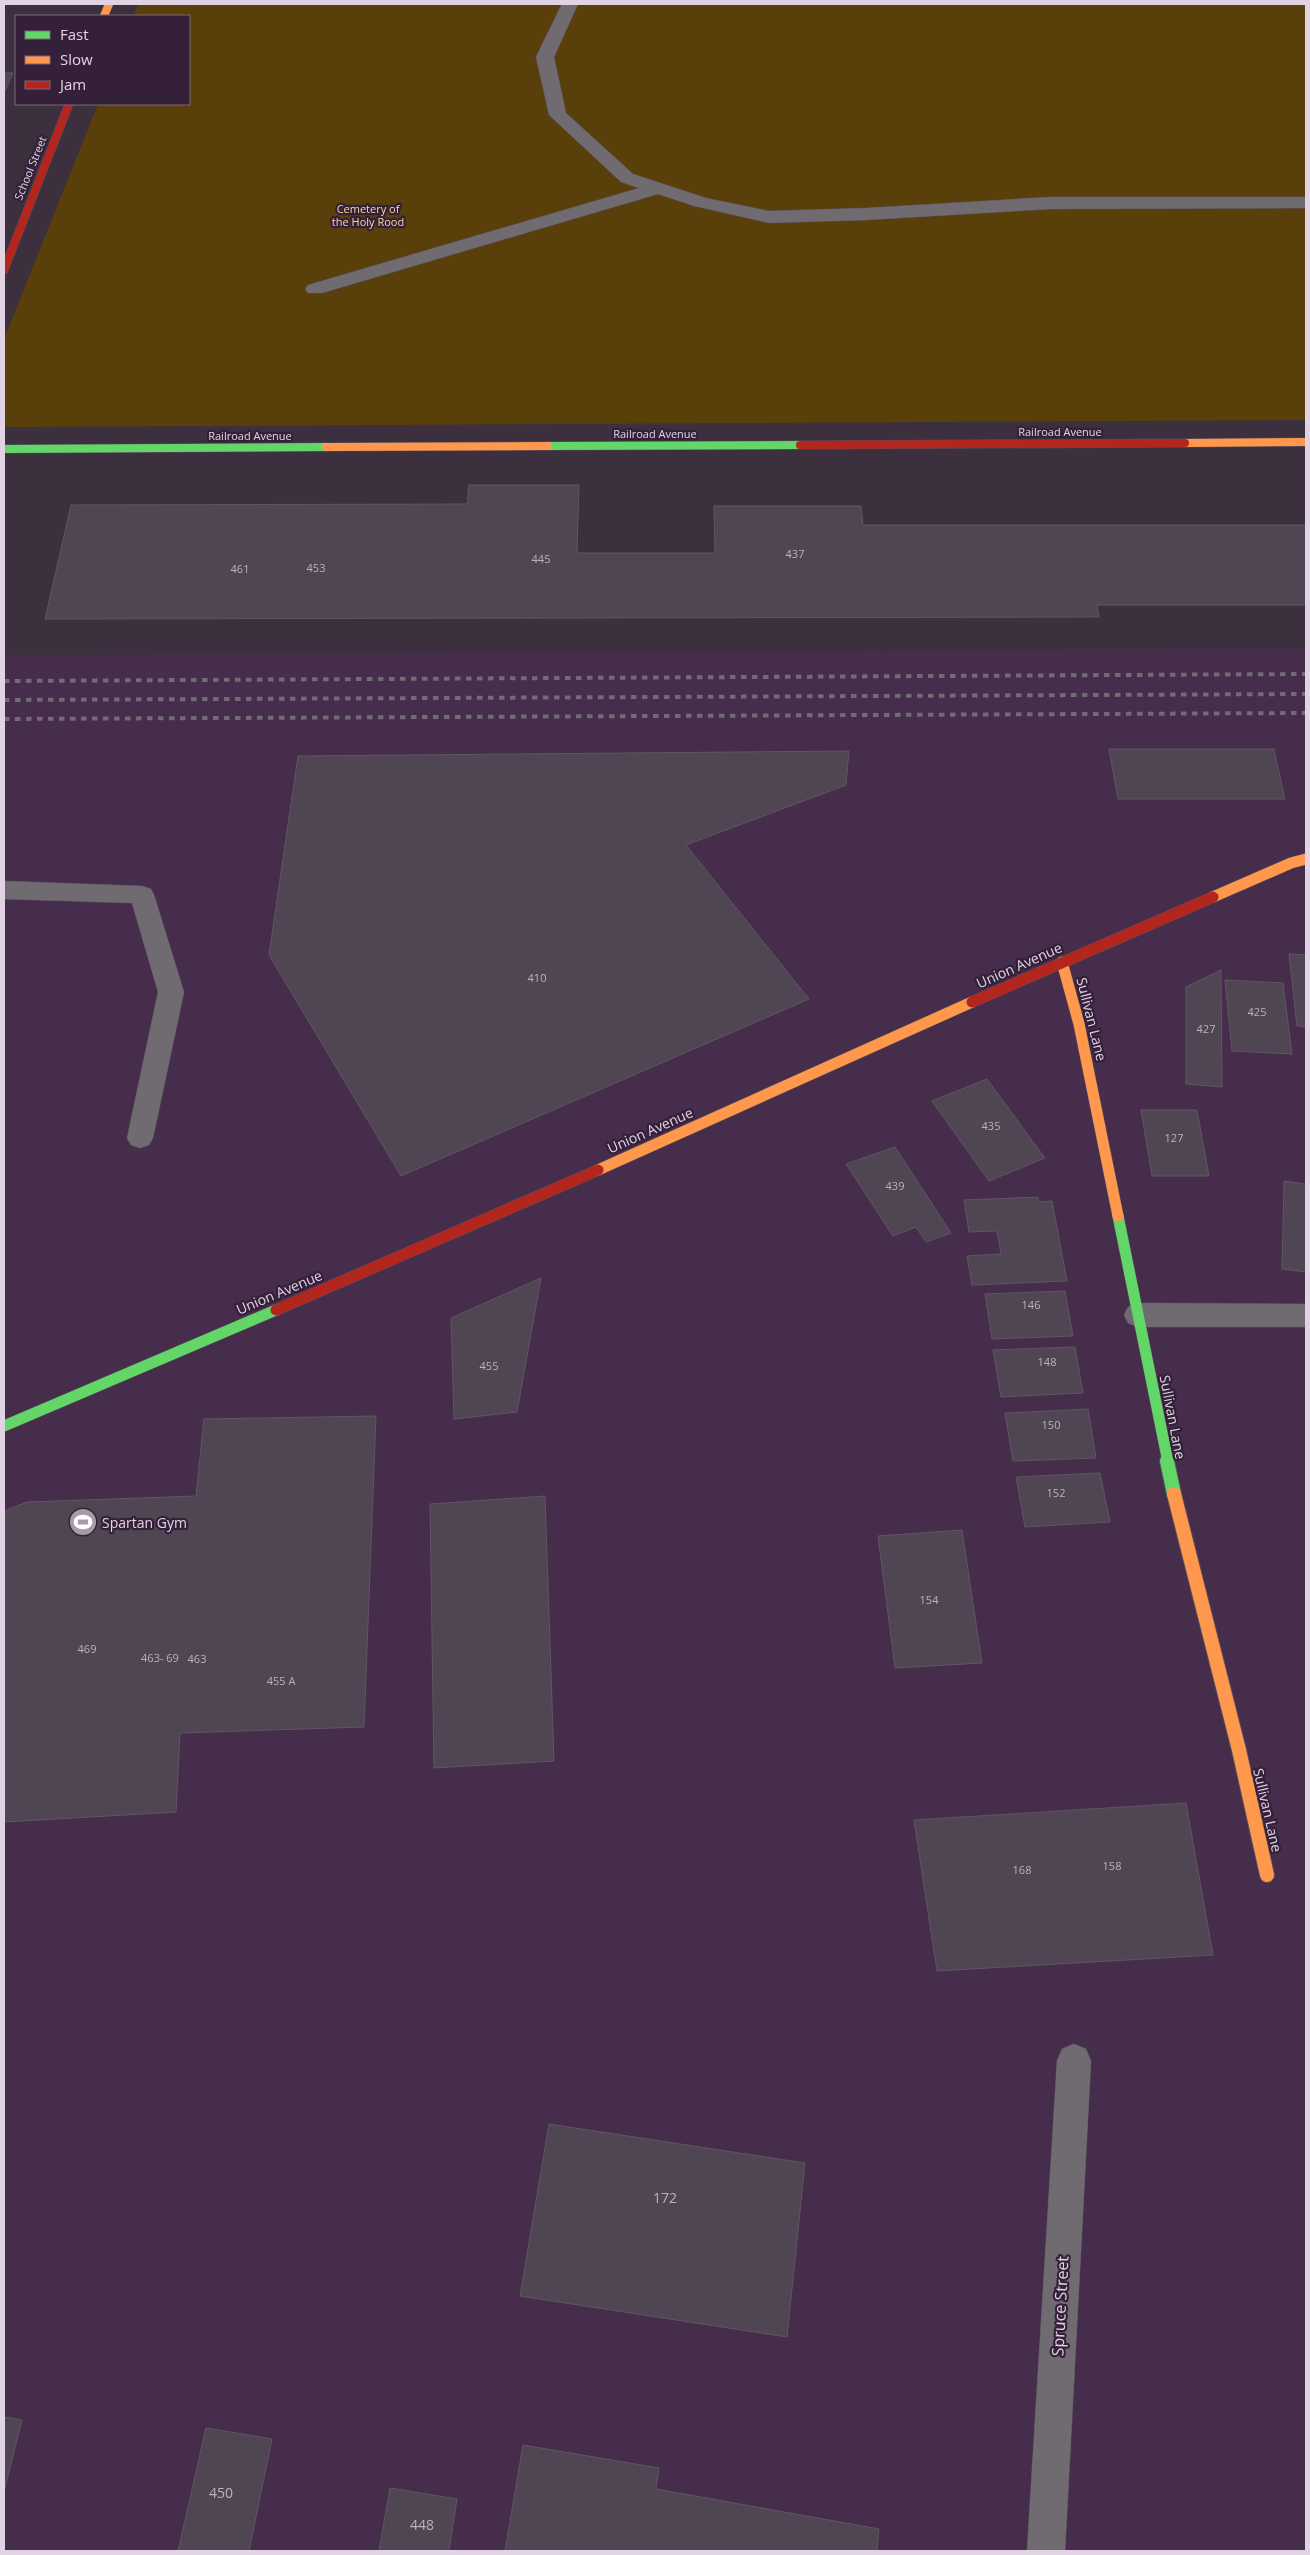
<svg xmlns="http://www.w3.org/2000/svg" width="1310" height="2555" font-family="'Open Sans',sans-serif">
	<style>
		.built { fill: #462d4b }
		.green { fill: #593f0a }
		.building { fill: #504552; stroke: #605662 }
		.lines { fill: none; stroke-linecap: round; stroke-linejoin: round }
		.lane-casing { stroke: #594e5b; stroke-width: 1 }
		.street-casing { stroke: #594e5b; stroke-width: 1 }
		.fast-far2-casing { stroke: #594e5b; stroke-width: 9 }
		.fast-far1-casing { stroke: #594e5b; stroke-width: 12 }
		.fast-casing { stroke: #594e5b; stroke-width: 16 }
		.slow-far2-casing { stroke: #594e5b; stroke-width: 9 }
		.slow-far1-casing { stroke: #594e5b; stroke-width: 12 }
		.slow-casing { stroke: #594e5b; stroke-width: 16 }
		.jam-far1-casing { stroke: #594e5b; stroke-width: 9 }
		.jam-casing { stroke: #594e5b; stroke-width: 12 }
		.lane { fill: #706b71; fill-rule: evenodd }
		.street { fill: #706b71; fill-rule: evenodd }
		.fast-far2 { stroke: #63d668; stroke-width: 8 }
		.fast-far1 { stroke: #63d668; stroke-width: 11 }
		.fast { stroke: #63d668; stroke-width: 14 }
		.slow-far2 { stroke: #ff974d; stroke-width: 8 }
		.slow-far1 { stroke: #ff974d; stroke-width: 11 }
		.slow { stroke: #ff974d; stroke-width: 14 }
		.jam-far1 { stroke: #b3261e; stroke-width: 8 }
		.jam { stroke: #b3261e; stroke-width: 11 }
		.rail { stroke: #726b73; stroke-width: 4; stroke-dasharray: 5.5 5.5; stroke-linecap: butt }
		.labels { text-anchor: middle; dominant-baseline: central; stroke-width: 4.5; stroke-linejoin: round; paint-order: stroke }
		.far-street-label { font-size: 11px; fill: #e1d3e4; stroke: #352039 }
		.far-park-label { font-size: 11px; fill: #f8d8a1; stroke: #352039 }
		.number-label { font-size: 11px; fill: #bdb0c0 }
		.street-label { font-size: 14px; fill: #e1d3e4; stroke: #352039 }
		.poi-label { font-size: 14px; fill: #e1d3e4; stroke: #352039; text-anchor: start }
		.near-number-label { font-size: 14px; fill: #bdb0c0 }
		.near-street-label { font-size: 16px; fill: #e1d3e4; stroke: #352039 }
	</style>
	<rect width="100%" height="100%" fill="#3c303e"/>
	<!-- built -->
	<path class="built" d="M1306 648V2551H4V655Z"/>
	<!-- green -->
	<path class="green" d="M138 4H1306V420L4 427V339L98 104H189V16H133Z"/>
	<!-- building -->
	<g class="building">
		<path d="M4 73H13L4 93Z"/>
		<path d="M469 485H579L577 553H715L714 506H861L863 525H1306V605H1097L1099 617 45 619 71 505 467 504Z"/>
		<path d="M1109 749H1274L1285 799H1118Z"/>
		<path d="M849 751 846 785 686 845 809 999 401 1176 269 955 298 756Z"/>
		<path d="M1289 954 1306 955V1027L1297 1026Z"/>
		<path d="M1221 970 1222 1087 1186 1084V987Z"/>
		<path d="M1225 980 1283 983 1292 1054 1232 1051Z"/>
		<path d="M987 1079 1045 1158 989 1181 932 1101Z"/>
		<path d="M1141 1110H1197L1209 1176H1152Z"/>
		<path d="M895 1147 951 1233 926 1242 916 1227 893 1236 846 1164Z"/>
		<path d="M1284 1181 1306 1184V1272L1282 1269Z"/>
		<path d="M1038 1197 1039 1202 1052 1201 1067 1281 972 1285 967 1256 1001 1254 997 1231 969 1232 964 1200Z"/>
		<path d="M541 1278 517 1412 454 1419 451 1318Z"/>
		<path d="M1065 1291 1073 1336 992 1339 985 1294Z"/>
		<path d="M1075 1347 1083 1393 1001 1397 993 1350Z"/>
		<path d="M1088 1409 1096 1458 1013 1461 1005 1413Z"/>
		<path d="M376 1416 364 1727 180 1733 176 1812 4 1822V1511L27 1502 196 1496 204 1419Z"/>
		<path d="M1100 1473 1110 1522 1025 1527 1016 1477Z"/>
		<path d="M545 1496 554 1761 434 1768 430 1504Z"/>
		<path d="M962 1530 982 1663 895 1668 878 1536Z"/>
		<path d="M1186 1803 1213 1955 937 1971 914 1820Z"/>
		<path d="M549 2124 805 2163 787 2337 520 2296Z"/>
		<path d="M4 2417 22 2420 4 2491Z"/>
		<path d="M206 2428 272 2439 249 2551H178Z"/>
		<path d="M523 2445 659 2468 656 2489 879 2529 877 2551H505Z"/>
		<path d="M390 2488 457 2499 449 2551H379Z"/>
	</g>
	<g class="lines">
		<defs>
			<g id="lane">
				<path d="M562 4H578L554 57 566 113 633 174 706 198 769 211 866 208 1051 197H1306V208L1051 209 866 220 769 223 694 206 658 194 322 293H308L305 289 308 285 639 188 621 182 549 115 536 57Z"/>
				<path d="M4 881 142 886 151 889 154 895 184 992 153 1138 149 1145 140 1148 131 1145 127 1138 158 992 132 903 4 899Z"/>
				<path d="M1138 1303 1306 1304V1327H1138L1128 1323 1124 1315 1128 1307Z"/>
			</g>
			<path id="street" d="M1074 2044 1086 2049 1091 2061 1065 2551H1027L1057 2061 1062 2049Z"/>
			<g id="fast-far2">
				<path d="M548 446 800 445"/>
				<path d="M4 449 326 447"/>
			</g>
			<g id="fast-far1">
				<path d="M1118 1216 1168 1462"/>
				<path d="M4 1426 276 1310"/>
			</g>
			<path id="fast" d="M1167 1461 1174 1494"/>
			<g id="slow-far2">
				<path d="M104 16 109 4"/>
				<path d="M1185 443 1306 442"/>
				<path d="M326 447 548 446"/>
			</g>
			<g id="slow-far1">
				<path d="M1213 897 1291 863 1306 859"/>
				<path d="M1062 962 1079 1024 1118 1216"/>
				<path d="M598 1170 972 1002"/>
			</g>
			<path id="slow" d="M1174 1494 1239 1750 1267 1875"/>
			<g id="jam-far1">
				<path d="M4 270 69 104"/>
				<path d="M800 445 1185 443"/>
			</g>
			<g id="jam">
				<path d="M972 1002 1213 897"/>
				<path d="M276 1310 598 1170"/>
			</g>
		</defs>
		<!-- lane casing -->
		<use href="#lane" class="lane-casing"/>
		<!-- street casing -->
		<use href="#street" class="street-casing"/>
		<!-- fast-far2 casing -->
		<use href="#fast-far2" class="fast-far2-casing"/>
		<!-- fast-far1 casing -->
		<use href="#fast-far1" class="fast-far1-casing"/>
		<!-- fast casing -->
		<use href="#fast" class="fast-casing"/>
		<!-- slow-far2 casing -->
		<use href="#slow-far2" class="slow-far2-casing"/>
		<!-- slow-far1 casing -->
		<use href="#slow-far1" class="slow-far1-casing"/>
		<!-- slow casing -->
		<use href="#slow" class="slow-casing"/>
		<!-- jam-far1 casing -->
		<use href="#jam-far1" class="jam-far1-casing"/>
		<!-- jam casing -->
		<use href="#jam" class="jam-casing"/>
		<!-- lane -->
		<use href="#lane" class="lane"/>
		<!-- street -->
		<use href="#street" class="street"/>
		<!-- fast-far2 -->
		<use href="#fast-far2" class="fast-far2"/>
		<!-- fast-far1 -->
		<use href="#fast-far1" class="fast-far1"/>
		<!-- fast -->
		<use href="#fast" class="fast"/>
		<!-- slow-far2 -->
		<use href="#slow-far2" class="slow-far2"/>
		<!-- slow-far1 -->
		<use href="#slow-far1" class="slow-far1"/>
		<!-- slow -->
		<use href="#slow" class="slow"/>
		<!-- jam-far1 -->
		<use href="#jam-far1" class="jam-far1"/>
		<!-- jam -->
		<use href="#jam" class="jam"/>
		<!-- rail -->
		<g class="rail">
			<path d="M4 681 1306 674"/>
			<path d="M4 700 1306 694"/>
			<path d="M4 719 1306 713"/>
		</g>
	</g>
	<!-- icons -->
	<defs>
		<symbol id="stadium-disc" viewBox="-11 -11 22 22"><circle r="9.5" fill="#a79aaa" stroke="#352039"/><path d="M0-5a6.5 5 0 1 0 0 10a6.5 5 0 1 0 0-10ZM-3.5-1.8h7v3.6h-7Z" fill="#fff"/></symbol>
	</defs>
	<g fill-rule="evenodd">
		<use href="#stadium-disc" x="67" y="1506" width="32" height="32"/>
	</g>
	<g class="labels">
		<!-- far-street labels -->
		<g class="far-street-label">
			<text transform="translate(30 168) rotate(-68)">School Street</text>
			<text x="1060" y="431">Railroad Avenue</text>
			<text x="655" y="433">Railroad Avenue</text>
			<text x="250" y="435">Railroad Avenue</text>
		</g>
		<!-- far-park labels -->
		<g class="far-park-label">
			<text x="368" y="208">Cemetery of<tspan x="368" dy="13">the Holy Rood</tspan></text>
		</g>
		<!-- number labels -->
		<g class="number-label">
			<text x="795" y="553">437</text>
			<text x="541" y="558">445</text>
			<text x="316" y="567">453</text>
			<text x="240" y="568">461</text>
			<text x="537" y="977">410</text>
			<text x="1257" y="1011">425</text>
			<text x="1206" y="1028">427</text>
			<text x="991" y="1125">435</text>
			<text x="1174" y="1137">127</text>
			<text x="895" y="1185">439</text>
			<text x="1031" y="1304">146</text>
			<text x="1047" y="1361">148</text>
			<text x="489" y="1365">455</text>
			<text x="1051" y="1424">150</text>
			<text x="1056" y="1492">152</text>
			<text x="929" y="1599">154</text>
			<text x="87" y="1648">469</text>
			<text x="160" y="1657">463- 69</text>
			<text x="197" y="1658">463</text>
			<text x="281" y="1680">455 A</text>
			<text x="1112" y="1865">158</text>
			<text x="1022" y="1869">168</text>
		</g>
		<!-- street labels -->
		<g class="street-label">
			<text transform="translate(1019 965) rotate(-24)">Union Avenue</text>
			<text transform="translate(1092 1019) rotate(76)">Sullivan Lane</text>
			<text transform="translate(650 1130) rotate(-24)">Union Avenue</text>
			<text transform="translate(279 1292) rotate(-23)">Union Avenue</text>
			<text transform="translate(1173 1417) rotate(79)">Sullivan Lane</text>
			<text transform="translate(1268 1810) rotate(77)">Sullivan Lane</text>
		</g>
		<!-- poi labels -->
		<g class="poi-label">
			<text x="102" y="1522">Spartan Gym</text>
		</g>
		<!-- near-number labels -->
		<g class="near-number-label">
			<text x="665" y="2197">172</text>
			<text x="221" y="2492">450</text>
			<text x="422" y="2524">448</text>
		</g>
		<!-- near-street labels -->
		<g class="near-street-label">
			<text transform="translate(1060 2306) rotate(-87)">Spruce Street</text>
		</g>
	</g>
	<!-- border -->
	<rect width="1310" height="2555" fill="none" stroke="#e1d3e4" stroke-width="10"/>
	<!-- legend -->
	<rect x="15" y="15" width="175" height="90" fill="#352039" stroke="#7a687d"/>
	<rect x="25" y="31" width="25" height="8" fill="#63d668" stroke="#7a687d"/>
	<text x="60" y="40" font-size="15" fill="#e1d3e4">Fast</text>
	<rect x="25" y="56" width="25" height="8" fill="#ff974d" stroke="#7a687d"/>
	<text x="60" y="65" font-size="15" fill="#e1d3e4">Slow</text>
	<rect x="25" y="81" width="25" height="8" fill="#b3261e" stroke="#7a687d"/>
	<text x="60" y="90" font-size="15" fill="#e1d3e4">Jam</text>
</svg>
